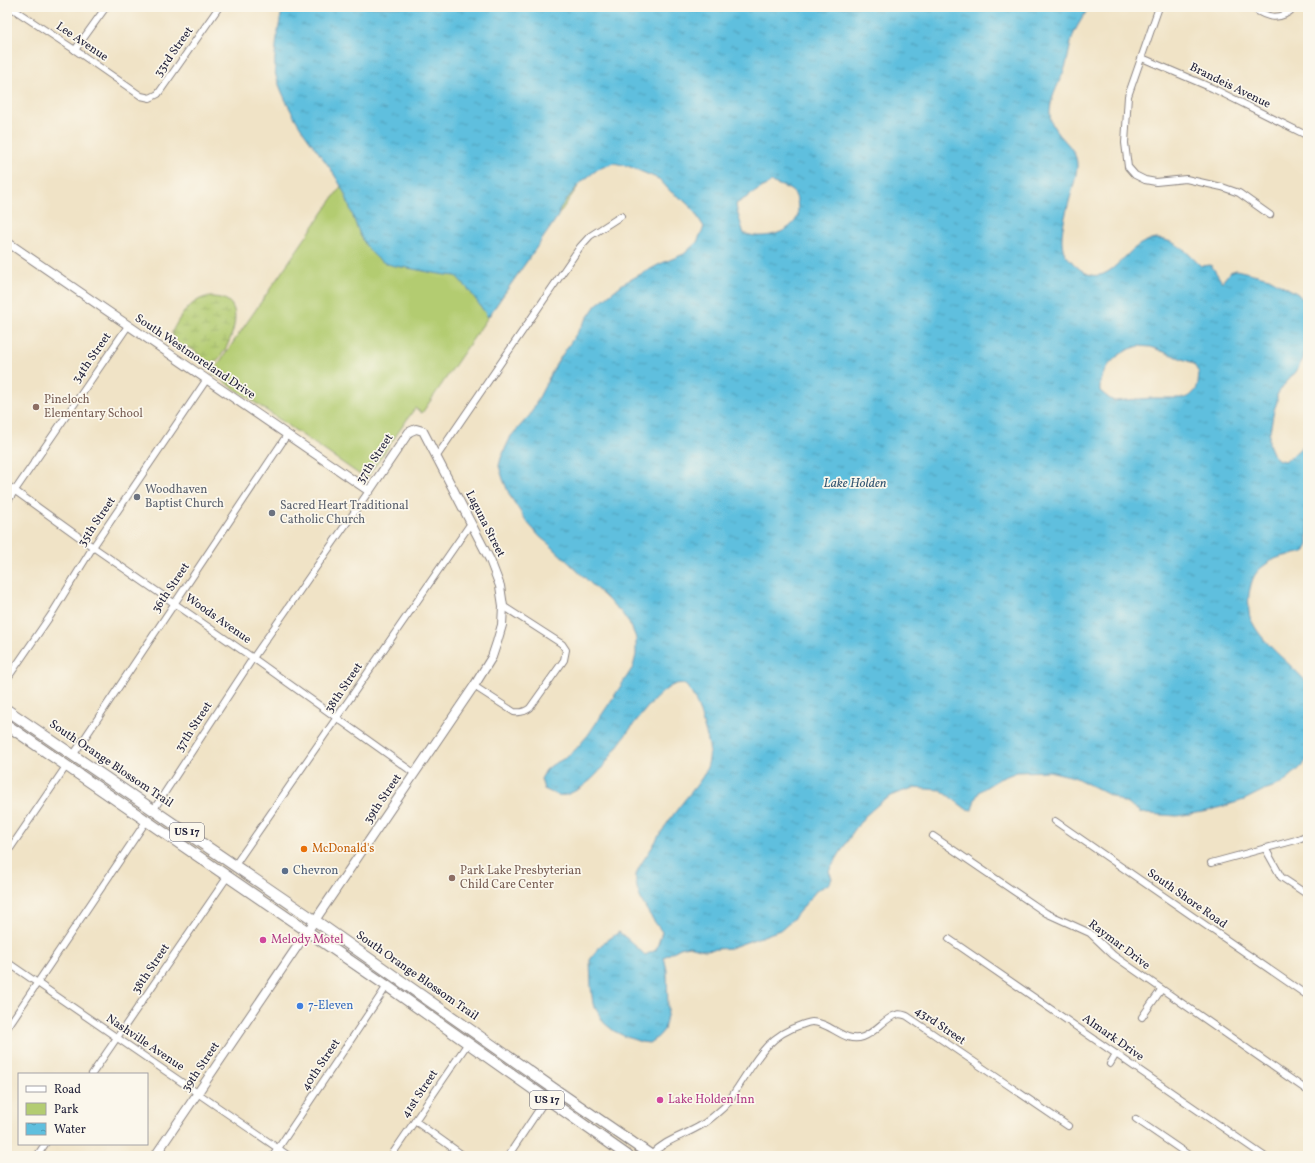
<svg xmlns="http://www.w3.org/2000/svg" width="1315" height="1163" font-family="Vollkorn,serif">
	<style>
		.green { fill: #b3cc71; stroke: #6a7756 }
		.wetland { fill: url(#wetland-marsh); stroke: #6a7756 }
		.water { fill: url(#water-ripples); stroke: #40708c; fill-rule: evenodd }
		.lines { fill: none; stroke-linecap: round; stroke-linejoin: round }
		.minor-casing { stroke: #898280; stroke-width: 8 }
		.tertiary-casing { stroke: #898280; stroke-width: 10 }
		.primary-casing { stroke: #898280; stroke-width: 12 }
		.minor { stroke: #fff; stroke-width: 6 }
		.tertiary { stroke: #fff; stroke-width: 8 }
		.primary { stroke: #fff; stroke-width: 10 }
		.education-dot { fill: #8d6e63; stroke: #fbf7ec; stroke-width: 1.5 }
		.worship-dot { fill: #6b7280; stroke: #fbf7ec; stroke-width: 1.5 }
		.food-dot { fill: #e8710a; stroke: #fbf7ec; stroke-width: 1.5 }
		.service-dot { fill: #5c6f8a; stroke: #fbf7ec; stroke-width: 1.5 }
		.hotel-dot { fill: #d1479c; stroke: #fbf7ec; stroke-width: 1.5 }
		.shop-dot { fill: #3f7fe0; stroke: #fbf7ec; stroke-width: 1.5 }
		.labels { text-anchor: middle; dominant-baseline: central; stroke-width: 3.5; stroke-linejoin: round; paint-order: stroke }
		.shield { fill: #fbf7ec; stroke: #636270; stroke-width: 1 }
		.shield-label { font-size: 11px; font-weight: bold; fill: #22223b }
		.street-label { font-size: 12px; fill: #22223b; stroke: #fbf7ec }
		.education-label { font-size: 12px; fill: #785e54; stroke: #fbf7ec; text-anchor: start }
		.worship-label { font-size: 12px; fill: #5b616d; stroke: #fbf7ec; text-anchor: start }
		.food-label { font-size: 12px; fill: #c56008; stroke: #fbf7ec; text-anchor: start }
		.service-label { font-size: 12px; fill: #4e5e75; stroke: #fbf7ec; text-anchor: start }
		.hotel-label { font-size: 12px; fill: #b23c85; stroke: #fbf7ec; text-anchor: start }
		.shop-label { font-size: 12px; fill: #366cbe; stroke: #fbf7ec; text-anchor: start }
		.water-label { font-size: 13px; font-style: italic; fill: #375974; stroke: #fbf7ec }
	</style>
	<defs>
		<pattern id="wetland-marsh" width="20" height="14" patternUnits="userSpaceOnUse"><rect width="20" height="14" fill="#b3cc71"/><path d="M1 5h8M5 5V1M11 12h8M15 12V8" fill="none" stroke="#9aaf63"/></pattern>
		<pattern id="water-ripples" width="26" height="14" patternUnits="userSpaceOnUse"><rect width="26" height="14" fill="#5fbfde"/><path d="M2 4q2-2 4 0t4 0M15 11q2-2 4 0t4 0" fill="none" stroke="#4e9bb5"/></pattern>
	</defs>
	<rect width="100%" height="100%" fill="#fbf7ec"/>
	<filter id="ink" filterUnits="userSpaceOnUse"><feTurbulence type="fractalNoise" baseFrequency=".025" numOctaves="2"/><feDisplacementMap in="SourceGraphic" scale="8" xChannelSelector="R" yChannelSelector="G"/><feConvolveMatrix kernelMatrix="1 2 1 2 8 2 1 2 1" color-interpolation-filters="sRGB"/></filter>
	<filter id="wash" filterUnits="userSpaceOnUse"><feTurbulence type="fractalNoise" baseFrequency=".012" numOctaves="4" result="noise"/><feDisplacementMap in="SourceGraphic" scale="16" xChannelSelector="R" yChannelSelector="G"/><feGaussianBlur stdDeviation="0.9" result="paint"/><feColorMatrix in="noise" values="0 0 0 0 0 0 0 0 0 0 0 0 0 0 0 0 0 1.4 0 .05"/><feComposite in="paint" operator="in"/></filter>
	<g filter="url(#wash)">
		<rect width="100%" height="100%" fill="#f0e3c6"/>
		<!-- green -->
		<path class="green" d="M429 59 590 169 422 413 415 408 366 479 212 373Z"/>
		<!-- wetland -->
		<path class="wetland" d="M206 297C213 297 222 297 228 301 243 312 230 344 221 356 219 359 215 362 212 364 202 364 201 356 195 351 190 346 181 348 177 344 174 341 173 335 172 332 179 317 190 301 206 297Z"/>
		<!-- water -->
		<path class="water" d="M283 7H1089C1084 16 1078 24 1074 33 1070 43 1069 55 1066 65 1061 81 1051 94 1050 111 1048 135 1078 143 1077 166 1076 190 1054 233 1065 254 1067 257 1071 260 1073 263 1077 267 1083 272 1088 274 1118 286 1131 225 1171 242 1185 248 1191 257 1201 266L1211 265 1222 282 1230 272 1236 270 1249 273 1269 278 1280 284 1298 294 1305 302 1307 338 1303 359 1296 372 1284 385 1277 395V402L1274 410 1269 436V444L1274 456 1279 460 1285 461 1290 458 1304 445 1308 446V545L1304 552C1293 555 1281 555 1271 561 1258 569 1253 574 1250 589 1248 596 1248 610 1250 617 1260 643 1291 663 1308 684V759L1299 769 1281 784 1264 790 1244 800 1208 811 1177 816 1148 814 1141 813 1133 807 1074 777 1049 771 1017 772 999 779 980 791 975 799 972 810 966 809 941 790 913 788 895 794 881 802 864 817 853 832 829 871 832 878 830 883 816 891 794 918 780 930 730 948 704 950 689 946 680 948 664 957 667 970 668 1011 664 1030 658 1037 649 1043 641 1042 624 1036 614 1031 604 1023 593 1004 591 987 590 960 601 945 619 932 630 941 645 955 656 950 662 932C650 915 635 897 636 876 636 870 647 855 651 849 660 833 671 817 683 802 693 789 707 776 709 759 711 747 707 738 704 727 700 713 697 700 688 688 672 665 625 737 616 748 608 760 599 774 587 783 582 788 573 792 566 795 558 797 551 792 544 789L541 779 546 770 552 765 567 757 576 749 588 735 611 701 633 667 636 655V638L631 626 621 612 550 545 540 537 527 522 510 496 503 479 499 466 501 458 511 436 530 415 556 364 596 305 624 283 660 264 684 254 697 242 704 227 692 208 682 199 671 192 659 179 628 166 614 163 598 169 580 183 560 208 558 216 548 231 488 317 469 290 456 276C440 275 425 271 408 268 396 266 387 266 377 258 359 243 354 217 346 197 336 172 317 152 303 131 292 114 282 95 276 76 272 61 279 23 283 7ZM771 182C795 191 798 190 798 216 791 231 772 237 757 236 752 236 749 234 744 234L737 211 736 204ZM1139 346 1151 347 1193 363 1199 373 1198 384 1196 390 1191 395 1185 398H1153L1114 401 1110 399 1100 391C1099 375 1110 360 1124 352 1128 349 1134 348 1139 346Z"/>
	</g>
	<g filter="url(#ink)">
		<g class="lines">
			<defs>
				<g id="minor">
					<path d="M10 7 75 50 141 96 150 98 158 94 219 7"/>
					<path d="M1159 7 1128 96 1125 143 1128 167 1135 175 1145 180 1156 182 1186 179 1222 187 1239 193 1270 215"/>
					<path d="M1251 7C1267 18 1280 22 1295 7"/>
					<path d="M75 50 106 7"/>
					<path d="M1142 58 1212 88 1308 136"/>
					<path d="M437 456 580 247 590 236 621 216"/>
					<path d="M7 485 93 547 253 658 414 773"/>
					<path d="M7 502 128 326"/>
					<path d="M7 679 51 615 93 547 207 379"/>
					<path d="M474 686 514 712C521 713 525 712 530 708L564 660 566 650 562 644 503 606"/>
					<path d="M74 754 287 435"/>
					<path d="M154 809 253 658 369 491"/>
					<path d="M1055 821 1308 996"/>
					<path d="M933 836 1046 913 1090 933 1113 955 1308 1091"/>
					<path d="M1265 848 1281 877 1308 895"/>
					<path d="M7 853 67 765"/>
					<path d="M1211 863 1296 840 1308 835"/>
					<path d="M235 865 471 523"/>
					<path d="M949 939 1264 1156"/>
					<path d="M7 962 289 1156"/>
					<path d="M1142 1017 1161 990"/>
					<path d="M7 1028 147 820"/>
					<path d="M1110 1064 1116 1054"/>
					<path d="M92 1074 228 876"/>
					<path d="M1136 1119 1190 1156"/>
					<path d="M415 1121 464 1156"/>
					<path d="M651 1155C665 1140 683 1136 700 1126 709 1121 716 1114 724 1107 729 1102 733 1094 738 1087 756 1060 767 1036 801 1025 804 1024 809 1022 812 1022 831 1022 844 1044 863 1037 876 1032 885 1018 896 1015 900 1013 904 1015 907 1016L1068 1126"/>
					<path d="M37 1156 45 1144"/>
					<path d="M273 1156 387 986"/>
					<path d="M391 1156 468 1043"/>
					<path d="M508 1156 546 1099"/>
				</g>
				<path id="tertiary" d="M7 242 369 491 409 432 416 429 423 431 490 560 500 586 503 606 502 625 497 642 492 657 474 686 155 1156"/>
				<g id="primary">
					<path d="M7 710 323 926 553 1088 652 1156"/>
					<path d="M7 725 387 986 628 1156"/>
				</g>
			</defs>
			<!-- minor casing -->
			<use href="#minor" class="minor-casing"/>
			<!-- tertiary casing -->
			<use href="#tertiary" class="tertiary-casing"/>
			<!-- primary casing -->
			<use href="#primary" class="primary-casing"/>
			<!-- minor -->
			<use href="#minor" class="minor"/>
			<!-- tertiary -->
			<use href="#tertiary" class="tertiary"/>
			<!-- primary -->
			<use href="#primary" class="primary"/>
		</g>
	</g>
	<!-- markers -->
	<g class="education-dot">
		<circle cx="36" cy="407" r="4"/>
		<circle cx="452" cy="878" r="4"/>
	</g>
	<g class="worship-dot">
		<circle cx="137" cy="497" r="4"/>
		<circle cx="272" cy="513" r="4"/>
	</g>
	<circle class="food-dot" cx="304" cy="849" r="4"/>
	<circle class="service-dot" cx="285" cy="871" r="4"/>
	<g class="hotel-dot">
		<circle cx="263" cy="940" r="4"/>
		<circle cx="660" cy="1100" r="4"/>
	</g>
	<circle class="shop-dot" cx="300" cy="1006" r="4"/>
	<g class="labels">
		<!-- shield labels -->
		<g class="shield">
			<rect x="170" y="823" width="34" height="18" rx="3"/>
			<rect x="530" y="1091" width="34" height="18" rx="3"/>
		</g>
		<g class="shield-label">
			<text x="187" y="832">US 17</text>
			<text x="547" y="1100">US 17</text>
		</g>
		<!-- street labels -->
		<g class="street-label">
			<text transform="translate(82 42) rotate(34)">Lee Avenue</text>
			<text transform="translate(174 52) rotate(-55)">33rd Street</text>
			<text transform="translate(1230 86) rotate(26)">Brandeis Avenue</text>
			<text transform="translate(195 357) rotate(34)">South Westmoreland Drive</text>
			<text transform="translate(92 358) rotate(-55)">34th Street</text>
			<text transform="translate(375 459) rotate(-57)">37th Street</text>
			<text transform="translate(97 522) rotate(-56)">35th Street</text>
			<text transform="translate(485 524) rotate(63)">Laguna Street</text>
			<text transform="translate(171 588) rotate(-56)">36th Street</text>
			<text transform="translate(218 619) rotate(35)">Woods Avenue</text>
			<text transform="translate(344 688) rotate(-56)">38th Street</text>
			<text transform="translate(194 727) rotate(-57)">37th Street</text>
			<text transform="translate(111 764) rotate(34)">South Orange Blossom Trail</text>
			<text transform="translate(383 799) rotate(-56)">39th Street</text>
			<text transform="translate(1187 899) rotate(35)">South Shore Road</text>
			<text transform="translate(1119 945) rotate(37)">Raymar Drive</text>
			<text transform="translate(151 969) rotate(-56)">38th Street</text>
			<text transform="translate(417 976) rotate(35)">South Orange Blossom Trail</text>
			<text transform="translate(940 1026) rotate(34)">43rd Street</text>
			<text transform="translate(1113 1038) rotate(35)">Almark Drive</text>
			<text transform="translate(145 1043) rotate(34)">Nashville Avenue</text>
			<text transform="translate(321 1065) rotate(-56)">40th Street</text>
			<text transform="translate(201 1067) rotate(-56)">39th Street</text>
			<text transform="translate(420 1094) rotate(-56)">41st Street</text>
		</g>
		<!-- education labels -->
		<g class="education-label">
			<text x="44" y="400">Pineloch<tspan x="44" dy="14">Elementary School</tspan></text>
			<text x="460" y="871">Park Lake Presbyterian<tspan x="460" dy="14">Child Care Center</tspan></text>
		</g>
		<!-- worship labels -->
		<g class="worship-label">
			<text x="145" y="490">Woodhaven<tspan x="145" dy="14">Baptist Church</tspan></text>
			<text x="280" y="506">Sacred Heart Traditional<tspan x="280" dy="14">Catholic Church</tspan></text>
		</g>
		<!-- food labels -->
		<g class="food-label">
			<text x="312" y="849">McDonald's</text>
		</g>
		<!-- service labels -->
		<g class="service-label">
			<text x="293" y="871">Chevron</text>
		</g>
		<!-- hotel labels -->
		<g class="hotel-label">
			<text x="271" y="940">Melody Motel</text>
			<text x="668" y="1100">Lake Holden Inn</text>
		</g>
		<!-- shop labels -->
		<g class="shop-label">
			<text x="308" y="1006">7-Eleven</text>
		</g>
		<!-- water labels -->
		<g class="water-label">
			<text x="855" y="484">Lake Holden</text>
		</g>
	</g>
	<!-- margin -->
	<rect width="1315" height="1163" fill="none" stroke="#fbf7ec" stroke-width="24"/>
	<!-- legend -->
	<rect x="18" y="1073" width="130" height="72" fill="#fbf7ec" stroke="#a4a2a5"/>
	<rect x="26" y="1086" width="20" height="6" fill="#ffffff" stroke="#a4a2a5"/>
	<text x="54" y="1093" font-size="12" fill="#22223b">Road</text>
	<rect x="26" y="1103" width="20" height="12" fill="#b3cc71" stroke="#a4a2a5"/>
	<text x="54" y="1113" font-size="12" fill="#22223b">Park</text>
	<rect x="26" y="1123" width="20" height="12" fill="url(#water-ripples)" stroke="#a4a2a5"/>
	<text x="54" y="1133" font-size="12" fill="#22223b">Water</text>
</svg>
